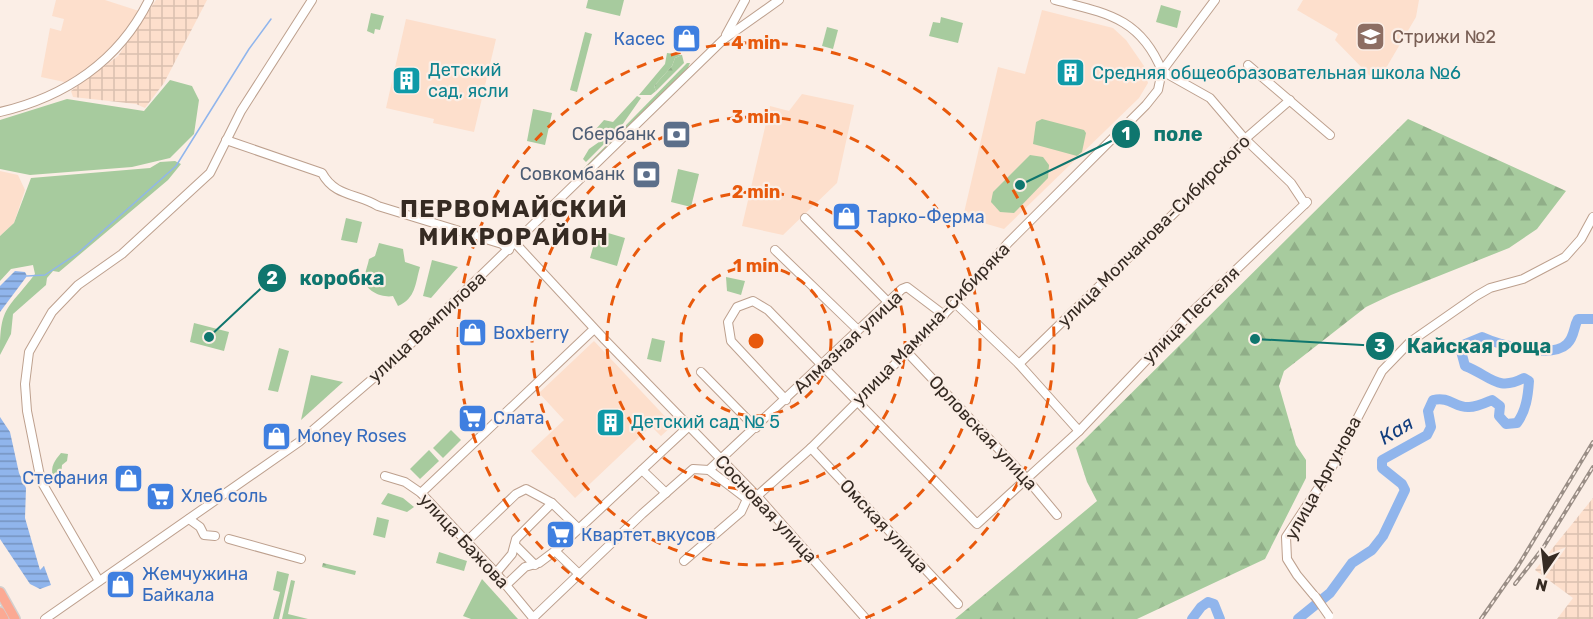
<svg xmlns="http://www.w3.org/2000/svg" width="1593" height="619" font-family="Rubik,sans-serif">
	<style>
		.industrial { fill: url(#industrial-grid) }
		.built { fill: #fddfcc }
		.green { fill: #a7cb9e }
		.forest { fill: url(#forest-firs) }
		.water { fill: url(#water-rules) }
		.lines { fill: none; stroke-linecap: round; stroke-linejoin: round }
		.stream { stroke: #90b5ec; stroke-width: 1.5 }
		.river { stroke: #90b5ec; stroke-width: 10 }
		.minor-casing { stroke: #bda08e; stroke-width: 10 }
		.major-casing { stroke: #d3d0cf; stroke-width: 12 }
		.minor { stroke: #fff; stroke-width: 8 }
		.major { stroke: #fba993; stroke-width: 9 }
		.rail-casing { stroke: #9a8e86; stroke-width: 4 }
		.rail { stroke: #fbeee6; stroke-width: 1.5; stroke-dasharray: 4.5; stroke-linecap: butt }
		.minor-bridge-casing { stroke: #bda08e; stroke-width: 10; stroke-linecap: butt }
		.minor-bridge { stroke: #fff; stroke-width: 8 }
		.ring { fill: none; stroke: #e8590c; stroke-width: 3; stroke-dasharray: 10 8 }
		.labels { text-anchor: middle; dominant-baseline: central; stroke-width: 4.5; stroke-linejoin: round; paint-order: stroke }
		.education-label { font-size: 18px; fill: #785e54; stroke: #fbeee6; text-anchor: start }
		.shop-label { font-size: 18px; fill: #366cbe; stroke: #fbeee6; text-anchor: start }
		.culture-label { font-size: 18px; fill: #0d838f; stroke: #fbeee6; text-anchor: start }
		.service-label { font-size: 18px; fill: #4e5e75; stroke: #fbeee6; text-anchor: end }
		.street-label { font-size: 18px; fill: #362b23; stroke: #fbeee6 }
		.water-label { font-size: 20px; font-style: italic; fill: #123e7e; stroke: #fbeee6 }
		.district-label { font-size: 24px; font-weight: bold; letter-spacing: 1.5px; fill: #362b23; stroke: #fbeee6 }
		.centre { fill: #e8590c; stroke: #fbeee6; stroke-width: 3 }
		.ring-label { font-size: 18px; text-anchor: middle; font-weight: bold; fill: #e8590c; stroke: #fbeee6; stroke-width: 4.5; stroke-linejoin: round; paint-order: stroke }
		.leader { fill: none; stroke: #0f766e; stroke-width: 2 }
		.callout-dot { fill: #0f766e; stroke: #fbeee6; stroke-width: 2 }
		.mark-label { font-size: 18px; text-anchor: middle; font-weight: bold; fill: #fff }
		.callout-label { font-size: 20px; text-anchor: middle; font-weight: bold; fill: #0f766e; stroke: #fbeee6; stroke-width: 4.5; stroke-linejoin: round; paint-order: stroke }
	</style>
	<defs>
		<pattern id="industrial-grid" width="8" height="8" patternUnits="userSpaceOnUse" patternTransform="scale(1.5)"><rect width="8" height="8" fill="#fddfcc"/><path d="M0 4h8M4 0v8" fill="none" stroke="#d9c0af"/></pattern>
		<pattern id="forest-firs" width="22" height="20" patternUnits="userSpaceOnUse" patternTransform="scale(1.5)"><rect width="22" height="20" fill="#a7cb9e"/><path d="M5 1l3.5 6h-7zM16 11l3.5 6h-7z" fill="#90ae88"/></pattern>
		<pattern id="water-rules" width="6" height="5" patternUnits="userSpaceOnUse" patternTransform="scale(1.5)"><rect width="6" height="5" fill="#90b5ec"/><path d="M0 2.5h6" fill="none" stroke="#7693bf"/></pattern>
	</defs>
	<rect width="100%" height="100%" fill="#fbeee6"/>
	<!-- industrial -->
	<g class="industrial">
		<path d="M156 0H207L164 83 145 108 136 104 73 97 71 91 118 56Z"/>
		<path d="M1593 498V619H1557L1573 598 1535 570Z"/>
	</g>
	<!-- built -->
	<g class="built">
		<path d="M56 0H105L139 11 122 36 102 57 69 83 41 77 50 28 61 31 64 19 52 16Z"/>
		<path d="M1303 0H1419L1416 17 1379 80 1369 75 1335 40 1338 34 1297 10Z"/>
		<path d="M1042 10 1113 28 1126 40 1144 66 1148 83 1139 98 1004 229 963 217 998 67 1025 74Z"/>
		<path d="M406 19 496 39 474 132 433 123 434 119 386 108Z"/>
		<path d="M802 94 854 105 837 183 783 235 742 226 770 106 789 111Z"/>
		<path d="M0 171 18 175 25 190 14 223 0 236Z"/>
		<path d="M594 341 673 425 661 436 651 426 575 498 531 451 564 420 539 393Z"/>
	</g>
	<!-- green -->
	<g class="green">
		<path d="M588 0H624L620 16 586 8Z"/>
		<path d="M1161 5 1181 11 1177 28 1156 22Z"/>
		<path d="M371 13 384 16 380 30 375 29 374 34 367 31Z"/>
		<path d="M941 17 963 23 958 43 929 36 933 22 940 23Z"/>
		<path d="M827 27 838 30 833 49 822 46Z"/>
		<path d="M585 32 592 34 577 92 570 90Z"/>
		<path d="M667 53 682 55 675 58 672 66 654 86 656 91 651 95H639L665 64Z"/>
		<path d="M170 80 192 86 199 100 194 134 170 158 132 167 30 175 0 169V120L67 99 144 111Z"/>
		<path d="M637 96 641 98 620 128 599 135 596 129 604 120 613 122Z"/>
		<path d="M533 109 552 113 545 145 527 141Z"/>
		<path d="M1042 119 1084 130 1086 133 1082 152 1077 156 1033 144 1036 122Z"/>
		<path d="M1030 155 1043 157 1049 165 1048 178 1014 213 1000 212 991 202 993 192Z"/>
		<path d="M175 161 181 164 168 180 59 272 53 271 47 278 46 285 13 314 11 334 0 355C0 305 7 311 35 274L33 265 11 269 0 281V236L14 223 31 178 150 168 160 162Z"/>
		<path d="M678 169 699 174 691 207 671 202Z"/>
		<path d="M346 218 362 222 357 243 341 240Z"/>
		<path d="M598 230 625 238 617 266 590 258Z"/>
		<path d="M379 243 403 249 405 262 420 267C415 284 416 298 398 306L393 296C383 298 366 292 365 280 364 274 368 265 369 259L375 256Z"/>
		<path d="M432 260 458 267 431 298 423 296Z"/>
		<path d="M726 277 745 281 741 295 727 291Z"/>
		<path d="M194 323 229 332 224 351 190 342Z"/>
		<path d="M652 338 665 341 661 362 647 359Z"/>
		<path d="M279 348 289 351 278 392 268 390Z"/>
		<path d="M311 375 343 382 301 420Z"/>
		<path d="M451 430 461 440 443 458 433 448Z"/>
		<path d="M429 450 439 461 420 479 410 469Z"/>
		<path d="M61 453 68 454 67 461 62 465 61 475 53 476C50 467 55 460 61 453Z"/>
		<path d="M388 493 403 498 414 507 407 512 381 504Z"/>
		<path d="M377 517 389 520 385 538 373 535Z"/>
		<path d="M439 552 467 561 464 571 436 563Z"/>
		<path d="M277 571 289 574 279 619H273L280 592 273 590Z"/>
		<path d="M482 579 518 619H471L463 616Z"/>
		<path d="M291 580 295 581 288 614 308 619H282Z"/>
	</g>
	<!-- forest -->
	<g class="forest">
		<path d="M682 55 684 63 656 91 654 86 672 66 675 58Z"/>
		<path d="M687 63H690L687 70 586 172 583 169Z"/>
		<path d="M1408 119 1566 191 1537 229 1509 248 1391 295 1366 307 1284 371 1279 386 1296 445 1306 460V478L1265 559 1137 619H955L1097 501 1087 482 1076 448Z"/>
		<path d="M617 127 620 128 586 162 583 159 589 149 599 142V135L610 133Z"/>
		<path d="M323 563 356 571 355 575 322 567Z"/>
	</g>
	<!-- water -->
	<g class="water">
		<path d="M15 271 25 272 27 276 0 312V286Z"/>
		<path d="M0 417 10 432 19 473 26 488 25 518 40 570 44 566 51 585 40 589 30 584 0 539Z"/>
	</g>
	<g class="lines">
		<!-- stream -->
		<path class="stream" d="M27 276 45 275 78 253 176 166 249 49 271 19"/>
		<!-- river -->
		<g class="river">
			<path d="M1192 619 1201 607 1208 602 1214 604 1220 619"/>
			<path d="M1298 619 1330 593 1352 563 1372 550 1383 536 1405 490 1402 484 1382 468V460L1427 435 1431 427 1428 411 1433 400C1450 396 1455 408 1469 407 1477 407 1485 403 1492 400L1500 406 1499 416 1506 424 1517 423C1526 411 1528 396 1529 381L1524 378C1497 392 1491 376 1465 366L1461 351 1465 344 1482 337C1499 345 1552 359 1567 344 1575 336 1573 328 1578 319H1593"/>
		</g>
		<defs>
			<g id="minor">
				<path d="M1055 0C1105 13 1140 17 1162 71"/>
				<path d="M726 35 745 0"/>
				<path d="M1248 65 1330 135"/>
				<path d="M1162 71 1210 98 1245 139 1291 183 1305 204"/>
				<path d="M0 112C65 97 119 61 149 0"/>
				<path d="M226 140 322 173C335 197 357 193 378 206L502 244 509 250"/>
				<path d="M805 218 887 301"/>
				<path d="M516 244 605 340 757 496 866 619"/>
				<path d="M775 250 857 329"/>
				<path d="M955 303 1019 364 1079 431"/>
				<path d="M907 352 1027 479 1057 515"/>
				<path d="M1019 364 1196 192 1245 139 1290 100"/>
				<path d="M701 372 756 428"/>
				<path d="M786 400 731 341 728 322 737 307 753 301 768 310 977 524 1079 431 1195 309 1307 202"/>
				<path d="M811 448 958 604"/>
				<path d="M642 470 666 493"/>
				<path d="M709 470 902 289 907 287 944 315"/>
				<path d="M385 476 405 482 421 493 496 573 534 619"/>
				<path d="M421 493 594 329"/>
				<path d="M747 499 757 496 811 448 907 352 955 303 1008 243 1146 105 1158 90 1162 71 1215 0"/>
				<path d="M189 519 200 527 204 535 215 536"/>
				<path d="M229 539 301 559"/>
				<path d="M466 542 516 494 526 489 552 503 579 529"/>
				<path d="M515 545 535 565"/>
				<path d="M555 551 579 574"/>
				<path d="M684 561 741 512 747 499"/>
				<path d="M496 573 512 554 516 539 552 503"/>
				<path d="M99 581 41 481 27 411 25 384 29 352 52 312 78 285 122 254 210 173 241 111 312 0"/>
				<path d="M506 585 525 567 539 563 555 551 688 427"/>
				<path d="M1317 599 1297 575 1287 559 1286 537 1331 469 1382 371 1410 342 1476 296 1490 288 1523 279 1565 257 1581 239 1593 217"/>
				<path d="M533 618 642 514 693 469 709 470 747 499"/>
				<path d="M45 619 299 442 391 363 724 39 779 0"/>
			</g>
			<g id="major">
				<path d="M0 592 15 619"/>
				<path d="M0 612 4 619"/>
			</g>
		</defs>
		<!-- minor casing -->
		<use href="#minor" class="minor-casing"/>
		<!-- major casing -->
		<use href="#major" class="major-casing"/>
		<!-- minor -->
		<use href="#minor" class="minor"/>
		<!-- major -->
		<use href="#major" class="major"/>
		<defs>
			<g id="rail">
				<path d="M1515 584 1543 548 1593 467"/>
				<path d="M1481 619 1518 566 1593 442"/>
			</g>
		</defs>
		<!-- rail casing -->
		<use href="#rail" class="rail-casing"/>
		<!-- rail -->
		<use href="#rail" class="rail"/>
		<defs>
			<path id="minor-bridge" d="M1315 596 1329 616"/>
		</defs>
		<!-- minor-bridge casing -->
		<use href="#minor-bridge" class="minor-bridge-casing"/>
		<!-- minor-bridge -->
		<use href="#minor-bridge" class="minor-bridge"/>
	</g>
	<!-- distance rings -->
	<g class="ring">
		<circle cx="756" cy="341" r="75"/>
		<circle cx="756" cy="341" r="149"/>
		<circle cx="756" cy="341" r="224"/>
		<path d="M647 618A298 298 0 1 1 865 618"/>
	</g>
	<!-- icons -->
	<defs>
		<symbol id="school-square" viewBox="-11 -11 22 22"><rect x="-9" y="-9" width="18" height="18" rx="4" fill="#8d6e63" stroke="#fbeee6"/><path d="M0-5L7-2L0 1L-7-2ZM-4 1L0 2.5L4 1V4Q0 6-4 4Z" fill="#fff"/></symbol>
		<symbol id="shop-square" viewBox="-11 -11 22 22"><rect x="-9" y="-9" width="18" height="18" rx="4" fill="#3f7fe0" stroke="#fbeee6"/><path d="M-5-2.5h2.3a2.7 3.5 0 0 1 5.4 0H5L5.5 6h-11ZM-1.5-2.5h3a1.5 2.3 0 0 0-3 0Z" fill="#fff"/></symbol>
		<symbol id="building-square" viewBox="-11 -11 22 22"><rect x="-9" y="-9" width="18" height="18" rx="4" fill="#0f9aa8" stroke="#fbeee6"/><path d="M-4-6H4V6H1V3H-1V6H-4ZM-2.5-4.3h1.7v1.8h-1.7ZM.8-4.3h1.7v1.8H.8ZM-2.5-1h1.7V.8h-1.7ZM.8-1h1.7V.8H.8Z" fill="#fff"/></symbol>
		<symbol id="bank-square" viewBox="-11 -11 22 22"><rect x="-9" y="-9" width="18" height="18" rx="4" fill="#5c6f8a" stroke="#fbeee6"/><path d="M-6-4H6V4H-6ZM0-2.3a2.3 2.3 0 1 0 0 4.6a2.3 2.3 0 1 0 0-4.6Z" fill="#fff"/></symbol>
		<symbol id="supermarket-square" viewBox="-11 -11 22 22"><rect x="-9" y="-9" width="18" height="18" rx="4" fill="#3f7fe0" stroke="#fbeee6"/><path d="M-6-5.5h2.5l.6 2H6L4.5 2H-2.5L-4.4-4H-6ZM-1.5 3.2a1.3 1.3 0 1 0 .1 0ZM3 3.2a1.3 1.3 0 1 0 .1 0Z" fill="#fff"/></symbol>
	</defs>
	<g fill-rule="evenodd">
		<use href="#school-square" x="1354" y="20" width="33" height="33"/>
		<use href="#shop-square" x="670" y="22" width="33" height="33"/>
		<use href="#building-square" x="1054" y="56" width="33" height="33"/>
		<use href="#building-square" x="390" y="64" width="33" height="33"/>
		<use href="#bank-square" x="660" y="118" width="33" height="33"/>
		<use href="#bank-square" x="630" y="158" width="33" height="33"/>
		<use href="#shop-square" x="830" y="200" width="33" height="33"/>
		<use href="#shop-square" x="456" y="316" width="33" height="33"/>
		<use href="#supermarket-square" x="456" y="402" width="33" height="33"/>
		<use href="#building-square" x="594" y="406" width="33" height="33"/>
		<use href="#shop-square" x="260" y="420" width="33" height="33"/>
		<use href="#shop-square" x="112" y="462" width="33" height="33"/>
		<use href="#supermarket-square" x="144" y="480" width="33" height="33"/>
		<use href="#supermarket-square" x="544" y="518" width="33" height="33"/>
		<use href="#shop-square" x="104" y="568" width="33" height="33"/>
	</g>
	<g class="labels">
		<!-- education labels -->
		<g class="education-label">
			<text x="1392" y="37">Стрижи №2</text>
		</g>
		<!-- shop labels -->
		<g class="shop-label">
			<text x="665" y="39" text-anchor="end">Касес</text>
			<text x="867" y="217">Тарко-Ферма</text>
			<text x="493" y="333">Boxberry</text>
			<text x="493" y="418">Слата</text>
			<text x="297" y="436">Money Roses</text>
			<text x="108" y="478" text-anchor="end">Стефания</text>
			<text x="181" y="496">Хлеб соль</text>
			<text x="581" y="535">Квартет вкусов</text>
			<text x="142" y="574">Жемчужина<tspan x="142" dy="21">Байкала</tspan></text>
		</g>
		<!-- culture labels -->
		<g class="culture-label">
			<text x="428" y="70">Детский<tspan x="428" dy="21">сад, ясли</tspan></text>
			<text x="1092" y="73">Средняя общеобразовательная школа №6</text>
			<text x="631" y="422">Детский сад № 5</text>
		</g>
		<!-- service labels -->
		<g class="service-label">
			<text x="656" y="134">Сбербанк</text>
			<text x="625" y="174">Совкомбанк</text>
		</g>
		<!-- street labels -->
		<g class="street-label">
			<text transform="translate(1154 231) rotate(-45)">улица Молчанова-Сибирского</text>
			<text transform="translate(1191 315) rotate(-45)">улица Пестеля</text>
			<text transform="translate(931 324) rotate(-46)">улица Мамина-Сибиряка</text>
			<text transform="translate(427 327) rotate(-43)">улица Вампилова</text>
			<text transform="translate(848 342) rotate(-43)">Алмазная улица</text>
			<text transform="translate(983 433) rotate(47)">Орловская улица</text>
			<text transform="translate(1323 478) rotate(-61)">улица Аргунова</text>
			<text transform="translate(766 509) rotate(47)">Сосновая улица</text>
			<text transform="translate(884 526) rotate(47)">Омская улица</text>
			<text transform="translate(464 541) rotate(47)">улица Бажова</text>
		</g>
		<!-- water labels -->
		<g class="water-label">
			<text transform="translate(1396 430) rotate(-31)">Кая</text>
		</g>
		<!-- district labels -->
		<g class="district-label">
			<text x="514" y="209">ПЕРВОМАЙСКИЙ<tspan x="514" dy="28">МИКРОРАЙОН</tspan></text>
		</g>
	</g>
	<circle cx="756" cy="341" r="9" class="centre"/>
	<g class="ring-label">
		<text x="756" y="49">4 min</text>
		<text x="756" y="123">3 min</text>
		<text x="756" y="198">2 min</text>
		<text x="756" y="272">1 min</text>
	</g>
	<!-- callouts -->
	<path class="leader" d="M1020 185L1126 134M209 337L272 278M1255 339L1380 346"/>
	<g class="callout-dot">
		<circle cx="1020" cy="185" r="6"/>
		<circle cx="209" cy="337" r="6"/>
		<circle cx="1255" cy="339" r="6"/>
		<circle cx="1126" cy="134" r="15"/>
		<circle cx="272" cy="278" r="15"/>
		<circle cx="1380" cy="346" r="15"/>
	</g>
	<g class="mark-label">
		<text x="1126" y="140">1</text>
		<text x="272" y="284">2</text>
		<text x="1380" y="352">3</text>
	</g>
	<g class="callout-label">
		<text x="1178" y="141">поле</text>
		<text x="342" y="285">коробка</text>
		<text x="1479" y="353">Кайская роща</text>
	</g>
	<!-- north arrow -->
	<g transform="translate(1545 571) rotate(194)" stroke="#fbeee6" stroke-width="4.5" paint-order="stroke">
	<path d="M0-4.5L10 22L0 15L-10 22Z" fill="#362b23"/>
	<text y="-9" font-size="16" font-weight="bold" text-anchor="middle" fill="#362b23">N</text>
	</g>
</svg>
